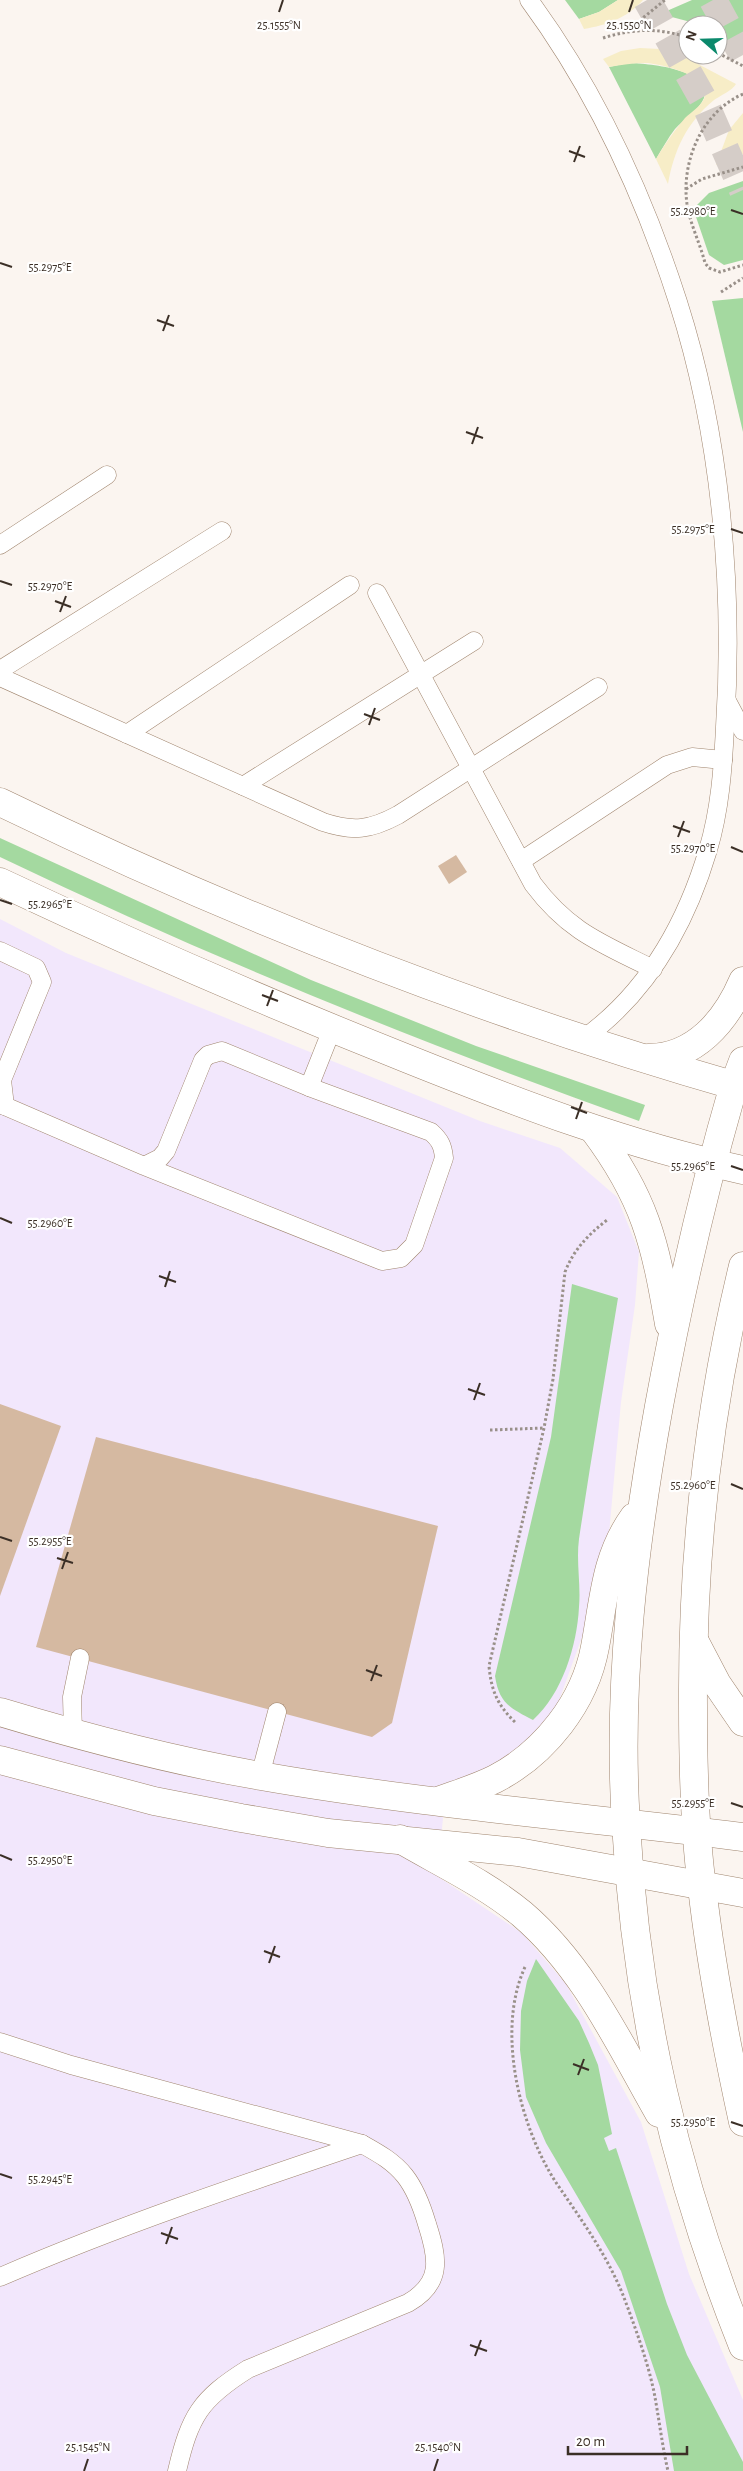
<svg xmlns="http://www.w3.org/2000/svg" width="743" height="2471" font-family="'Alegreya Sans',sans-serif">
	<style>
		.commercial { fill: #f2e7fc }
		.green { fill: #a4d9a0 }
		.sand { fill: #f7edc7 }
		.building { fill: #d5b9a1 }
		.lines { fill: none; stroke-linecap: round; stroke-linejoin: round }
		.street-tunnel { stroke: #d5cdc8; stroke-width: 28; stroke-dasharray: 28 14; stroke-linecap: butt }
		.lane-casing { stroke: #a0856e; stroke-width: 19 }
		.street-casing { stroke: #a0856e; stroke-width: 29 }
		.secondary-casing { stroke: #a0856e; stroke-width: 29 }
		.path { stroke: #999089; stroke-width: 3; stroke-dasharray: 2.5 2.5; stroke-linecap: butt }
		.lane { stroke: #fff; stroke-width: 18 }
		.street { stroke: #fff; stroke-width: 28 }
		.secondary { stroke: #fff; stroke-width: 28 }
		.ticks { fill: none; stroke: #3b2f26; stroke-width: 2 }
		.ticks-label { font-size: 12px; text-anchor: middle; fill: #3b2f26; stroke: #fff; stroke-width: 4.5; stroke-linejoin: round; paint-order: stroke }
	</style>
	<rect width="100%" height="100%" fill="#fbf5f0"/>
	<!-- commercial -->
	<path class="commercial" d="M0 919 66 953 480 1121 560 1148 617 1197 639 1252 635 1305 621 1402 608 1545 590 1615 553 1717 507 1766 446 1790 437 1876 522 1933 566 1984 641 2122 689 2274 743 2400V2471H0Z"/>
	<!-- green -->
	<g class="green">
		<path d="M565 0H618L599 12 579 19Z"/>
		<path d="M692 0H743V54L718 35V25H702L668 16 669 10Z"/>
		<path d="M628 63C644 63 715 69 704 98 700 109 683 120 675 129 668 138 662 149 656 159L609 67Z"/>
		<path d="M743 181V260L724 265 709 255 695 214 697 205 709 193Z"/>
		<path d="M743 298V432L712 301Z"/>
		<path d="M0 838 311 980 476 1046 645 1105 639 1121C421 1043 208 957 0 857Z"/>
		<path d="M572 1284 618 1298C605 1378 591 1458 579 1539 576 1562 581 1584 579 1607 577 1646 562 1694 533 1720 510 1708 499 1703 495 1676L551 1437Z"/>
		<path d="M536 1959 579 2021 589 2043 598 2065 612 2134 604 2138 609 2151 616 2148 667 2304 687 2355 743 2462V2471H674L660 2387 621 2271 546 2143 526 2097 520 2050 521 2011 527 1981Z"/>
	</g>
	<!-- sand -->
	<g class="sand">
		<path d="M618 0H643C627 18 607 25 584 29L579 19 599 12Z"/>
		<path d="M640 48 660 49 679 54 736 84C732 91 721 95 714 100 687 122 674 150 668 184L656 159C665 144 674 131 685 118 691 112 700 107 704 99 715 76 661 64 646 63 633 63 621 65 609 67L603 59 621 51Z"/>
		<path d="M743 113V154L716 165 729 130Z"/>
	</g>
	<!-- building -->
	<g class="building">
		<path d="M456 855 467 872 449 884 438 866Z"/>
		<path d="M0 1404 61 1426 0 1596Z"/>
		<path d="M96 1437 438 1526 392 1723 372 1737 36 1647Z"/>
	</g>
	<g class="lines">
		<!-- street-tunnel -->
		<g class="street-tunnel">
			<path d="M647 0 703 99 743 190"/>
			<path d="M713 0 743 55"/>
		</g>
		<defs>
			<g id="lane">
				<path d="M529 0C596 91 644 196 678 302 721 436 734 588 725 727 723 768 720 810 708 850 686 924 647 993 583 1039"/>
				<path d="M0 545 107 475"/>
				<path d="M377 593 533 884C569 932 601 943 653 969"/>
				<path d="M0 670 222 531"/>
				<path d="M0 677 323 822C353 832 370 830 398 815L598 687"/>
				<path d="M727 701 743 731"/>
				<path d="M127 734 350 585"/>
				<path d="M243 786 474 641"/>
				<path d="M521 861 667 765 692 757 723 760"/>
				<path d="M0 951 36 968 42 982 2 1080 5 1106"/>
				<path d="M309 1087 332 1029"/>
				<path d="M0 1104 144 1166 382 1261 401 1258 414 1245 444 1158C443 1146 440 1140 431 1132L309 1087 222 1051 208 1055 203 1060 166 1151 160 1158 144 1166"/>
				<path d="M73 1733 72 1697 80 1658"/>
				<path d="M260 1776 277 1712"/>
				<path d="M0 2042 71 2065 362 2144C378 2153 393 2161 405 2176 416 2190 422 2207 427 2224 438 2258 443 2283 408 2303L248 2369C200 2399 190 2416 177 2471"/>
				<path d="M0 2277C118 2226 240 2185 362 2144"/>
			</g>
			<g id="street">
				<path d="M734 1085 743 1061"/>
				<path d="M0 1712C86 1738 173 1761 261 1776 421 1804 583 1817 743 1837"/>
				<path d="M0 1760 154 1801 241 1818 328 1833 518 1852 743 1893"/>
			</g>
			<g id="secondary">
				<path d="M0 802C239 918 487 1015 743 1088"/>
				<path d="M0 882C134 945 270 1004 408 1059 518 1103 627 1145 743 1170"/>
				<path d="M648 1058C695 1058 726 1021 743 981"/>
				<path d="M734 1085C703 1191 679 1298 659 1406 634 1544 617 1684 626 1824 636 2007 675 2176 743 2346"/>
				<path d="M594 1130C645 1198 655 1242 669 1324"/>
				<path d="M743 1266C708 1410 692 1557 693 1705 693 1765 694 1827 702 1887 711 1966 726 2044 743 2122"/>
				<path d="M695 1642 717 1684 743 1722"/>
				<path d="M438 1801C457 1794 477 1788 495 1779 545 1753 585 1702 595 1647 604 1600 605 1557 634 1517"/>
				<path d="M400 1839C441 1863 486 1884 522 1914 584 1967 619 2043 659 2113"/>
			</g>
		</defs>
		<!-- lane casing -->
		<use href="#lane" class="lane-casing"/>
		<!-- street casing -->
		<use href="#street" class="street-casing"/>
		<!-- secondary casing -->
		<use href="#secondary" class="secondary-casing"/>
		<!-- path -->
		<g class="path">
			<path d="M635 30 644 17 665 0"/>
			<path d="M603 38C631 29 660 27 688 38"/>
			<path d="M718 53 743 66"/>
			<path d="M743 94C702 112 681 161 687 204 690 224 700 243 705 263L709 268 720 272 743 265"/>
			<path d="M686 189 702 179 743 167"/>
			<path d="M721 292 743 278"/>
			<path d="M490 1430 544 1428"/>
			<path d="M515 1722C497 1705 491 1689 489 1666L544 1428 553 1379 565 1272C574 1249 588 1235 607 1220"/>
			<path d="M525 1967C496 2030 519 2124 555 2181 580 2218 606 2253 623 2295 635 2327 647 2359 654 2392 659 2418 662 2445 668 2471"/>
		</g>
		<!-- lane -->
		<use href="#lane" class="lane"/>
		<!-- street -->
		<use href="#street" class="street"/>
		<!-- secondary -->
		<use href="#secondary" class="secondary"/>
	</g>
	<!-- ticks -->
	<path class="ticks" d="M279 12 283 0M629 12 633 0M569 151 585 157M574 162 580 146M731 210 743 214M0 263 12 267M157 320 174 326M163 331 169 315M466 432 483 438M472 444 478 427M731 529 743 533M0 581 12 585M55 601 71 607M60 612 66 596M364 714 380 720M369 725 375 708M673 826 690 832M678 837 684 821M731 847 743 852M0 900 12 904M262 995 278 1001M267 1006 273 990M571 1107 587 1113M576 1119 582 1102M731 1166 743 1170M0 1218 12 1223M159 1276 176 1282M165 1287 170 1271M468 1389 485 1395M474 1400 480 1383M731 1484 743 1489M0 1537 12 1541M57 1558 73 1563M62 1569 68 1552M366 1670 382 1676M371 1681 377 1665M731 1803 743 1807M0 1855 12 1860M264 1951 280 1957M269 1963 275 1946M573 2064 589 2070M578 2075 584 2059M731 2122 743 2126M0 2174 12 2178M161 2233 178 2239M166 2244 172 2227M470 2345 487 2351M475 2356 481 2340M84 2471 88 2459M434 2471 438 2459"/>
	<g class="ticks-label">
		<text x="279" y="29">25.1555°N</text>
		<text x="629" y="29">25.1550°N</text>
		<text x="693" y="215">55.2980°E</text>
		<text x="50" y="271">55.2975°E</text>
		<text x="693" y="533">55.2975°E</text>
		<text x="50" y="590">55.2970°E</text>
		<text x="693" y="852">55.2970°E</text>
		<text x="50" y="908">55.2965°E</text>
		<text x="693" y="1170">55.2965°E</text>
		<text x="50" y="1227">55.2960°E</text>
		<text x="693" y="1489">55.2960°E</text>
		<text x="50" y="1545">55.2955°E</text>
		<text x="693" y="1807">55.2955°E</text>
		<text x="50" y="1864">55.2950°E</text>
		<text x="693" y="2126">55.2950°E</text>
		<text x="50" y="2183">55.2945°E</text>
		<text x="88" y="2451">25.1545°N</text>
		<text x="438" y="2451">25.1540°N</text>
	</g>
	<!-- north arrow -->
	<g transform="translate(703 40) rotate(290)"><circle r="24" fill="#ffffff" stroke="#b1aca8"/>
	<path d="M0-4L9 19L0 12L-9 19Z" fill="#0b896c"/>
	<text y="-8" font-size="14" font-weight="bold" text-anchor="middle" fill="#3b2f26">N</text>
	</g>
	<!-- scale -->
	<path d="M568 2446v8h119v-8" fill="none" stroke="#3b2f26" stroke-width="2.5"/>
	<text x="576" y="2446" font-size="15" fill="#3b2f26" stroke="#ffffff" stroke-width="4" paint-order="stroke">20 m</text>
</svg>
